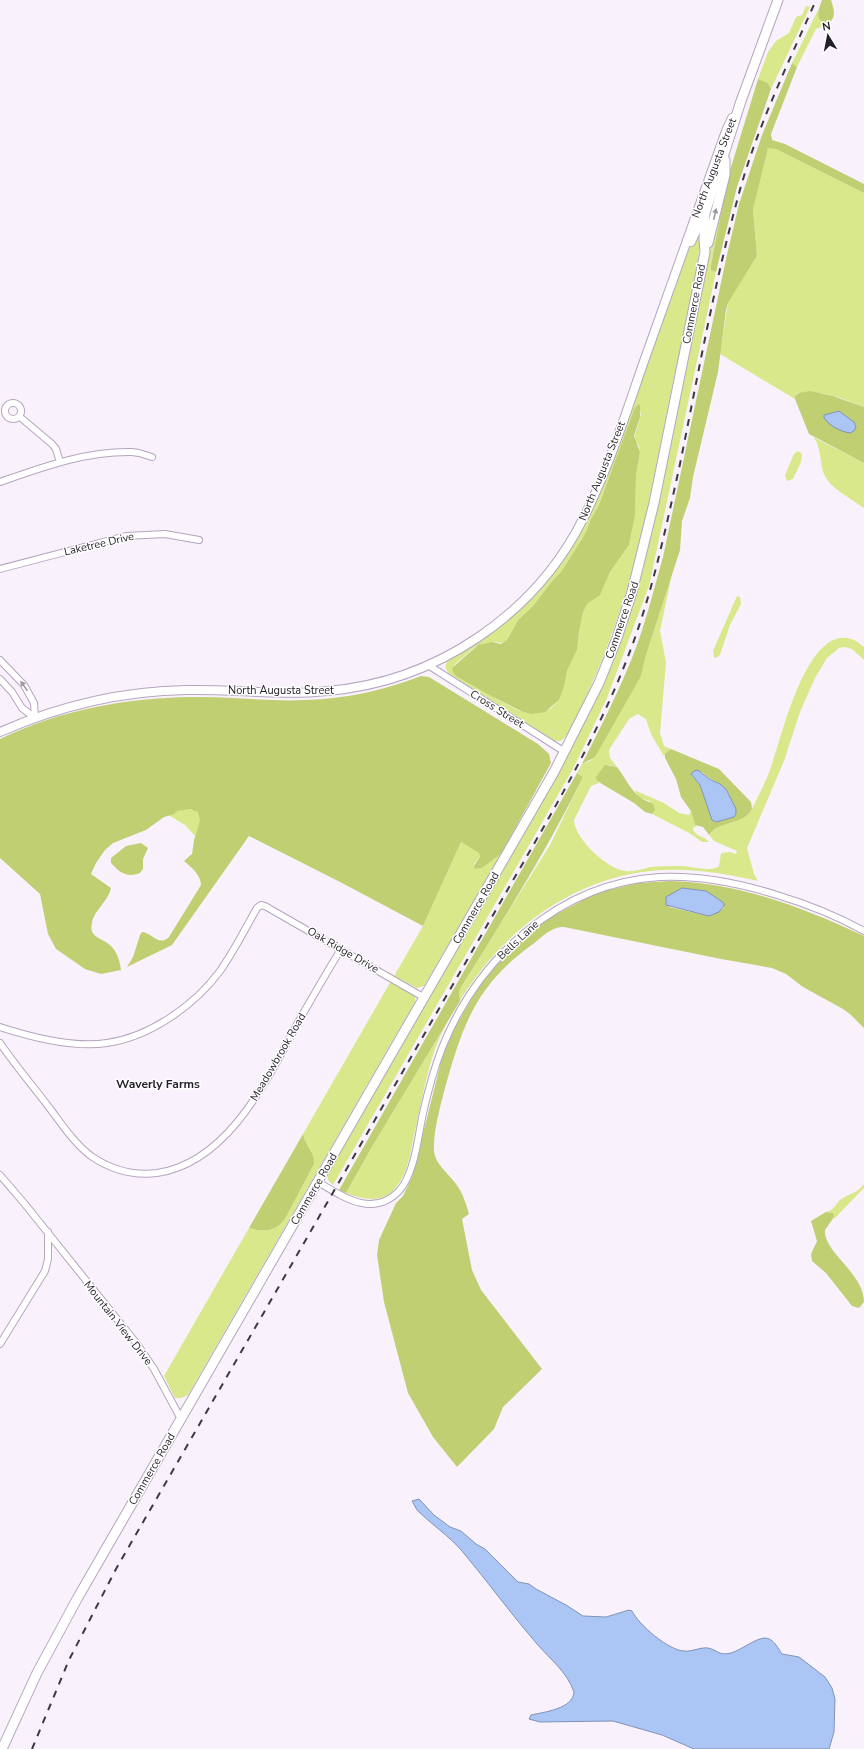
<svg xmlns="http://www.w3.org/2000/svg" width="864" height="1749" font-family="'Nunito Sans',sans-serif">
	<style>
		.green { fill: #d9e88b; fill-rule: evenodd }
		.forest { fill: #c0cf71; fill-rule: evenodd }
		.water { fill: #abc5f4; stroke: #8293b7 }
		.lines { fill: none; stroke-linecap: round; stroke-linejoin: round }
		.minor-casing { stroke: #b5a5be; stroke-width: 8 }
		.secondary-casing { stroke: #b5a5be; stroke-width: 10 }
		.primary-casing { stroke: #b5a5be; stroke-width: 11 }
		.minor { stroke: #fff; stroke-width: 6 }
		.secondary { stroke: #fff; stroke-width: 8 }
		.primary { stroke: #fff; stroke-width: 9 }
		.rail { stroke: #3e3842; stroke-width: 2; stroke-dasharray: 7 7; stroke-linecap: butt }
		.oneway { fill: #9c9a9e }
		.labels { text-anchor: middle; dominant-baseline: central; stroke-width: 3; stroke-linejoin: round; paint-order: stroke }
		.street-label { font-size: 11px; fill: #241e28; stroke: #fff }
		.neighbourhood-label { font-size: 12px; font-weight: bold; fill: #241e28; stroke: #fff }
	</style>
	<rect width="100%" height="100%" fill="#f9f2fd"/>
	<!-- green -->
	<g class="green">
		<path d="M806 6 810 7 771 89 768 83 758 79 768 52 776 41 789 33 796 17 802 15Z"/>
		<path d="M818 10 820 20 828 24 816 29 797 67 792 63Z"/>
		<path d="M772 147 864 193V407C841 398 821 389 796 394L795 399 720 354 728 303 757 256 753 210 767 151 768 148Z"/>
		<path d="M728 177 711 265V268L714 271 716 272 649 586 607 698 574 767 333 1185 328 1180 327 1174 534 817 569 752 636 591 654 522 717 219Z"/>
		<path d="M701 225C699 281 682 337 671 392 658 456 647 521 629 583 617 622 603 660 586 697 580 711 574 731 561 741H555L450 674C445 670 444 666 448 660 480 640 511 620 536 592 586 538 605 477 630 411 650 357 670 303 689 249ZM637 405 641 414 634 439 639 446 640 452 636 475 635 516 629 545 610 572 602 590 588 603 583 612 579 632 577 650 567 671 564 687 559 700 550 709 542 712 532 714 520 711 496 699 454 665 476 646 495 642 503 643 507 640 518 620 533 606 553 580 561 572 585 534 591 519 599 505Z"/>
		<path d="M813 437 864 463V508C853 500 830 488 825 476 819 464 822 447 813 437Z"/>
		<path d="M798 451 802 454 801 462 793 479 787 481 785 475 794 454Z"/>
		<path d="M672 574 660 631 666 662 660 733 664 746 671 749 664 756 665 758 651 734 646 719 638 714 629 719 609 750 610 758 617 767 609 765 597 781 599 783 591 786 574 820C574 838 608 870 626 871 634 872 642 869 650 867 660 866 670 866 680 866 693 866 708 873 719 866L721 853 730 852 736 854 737 851 714 841 709 835C719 821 741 825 751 811 758 796 767 780 772 764 782 736 807 625 851 639 856 640 860 644 864 647V660L852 649 844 647 839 648 827 658 815 678 800 712 784 761 747 848 754 874 758 881C724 873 686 867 651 871 575 879 510 926 468 988 456 1006 443 1028 435 1049 425 1078 420 1110 413 1140 410 1154 408 1170 399 1183 386 1204 366 1201 346 1193L373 1145 460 1001 459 992 461 987 550 845 583 777 577 773 582 764 590 761 641 676 646 655Z"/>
		<path d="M737 596 740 597 741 604 730 625 721 652 719 656 715 658 714 657 713 651Z"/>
		<path d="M634 790 664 803 679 813 689 815 691 811 695 825 697 827H694L693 830C697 837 706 837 709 842H702L689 833 652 814 654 811 650 801 640 798Z"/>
		<path d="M187 809 196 810 200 814V820L195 836 185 825 170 816 178 811Z"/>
		<path d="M461 842 479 853 480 857 474 864 475 869 482 868 501 854 424 986 417 988 394 976 423 926Z"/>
		<path d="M391 981 415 995V1002L188 1395 181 1398H175L164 1376 249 1228C264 1233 278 1231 286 1217L314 1164C316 1152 305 1146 303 1134Z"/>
		<path d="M864 1184V1188L834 1219V1217L830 1212H826C837 1209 835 1202 843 1198 853 1192 856 1194 864 1184Z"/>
	</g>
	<!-- forest -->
	<g class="forest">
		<path d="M822 0H831C834 10 837 17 828 24 814 21 818 10 822 0Z"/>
		<path d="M792 63 797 67 771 134 772 140 785 144 864 184V193L776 149 768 148 753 210 757 256 728 303 726 310 718 372 693 477 690 498 682 521 680 550 646 655 641 676 595 757 582 764C602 724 623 684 638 642 648 614 655 585 663 557L726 259 739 204 762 135Z"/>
		<path d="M758 79 768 83 771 89 737 187 716 272 711 270V265L728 177Z"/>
		<path d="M810 391 833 396 864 407V463L809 434 795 399V396L799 393Z"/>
		<path d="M640 404V417L634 436 640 452 636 475 635 516 629 545 610 572 600 595 588 603 583 612 579 632 577 650 567 671 564 687 559 700 545 712 532 714 523 712 493 697 456 676 453 672 452 668 478 645 492 642 501 644 507 640 518 620 533 606 553 580 561 572 585 534 591 519 599 505 634 410 637 405Z"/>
		<path d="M421 676 429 677 538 744 549 754 551 763 501 854 482 868 475 869 474 866 480 857 479 853 461 842 423 926 342 883 249 836 172 945 127 967 133 957 140 935 142 932C153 933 158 947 169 937L201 885C201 875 191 867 184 861L192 854 194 840 200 820 198 812 190 809 178 811 172 815 164 817 146 830 113 843 105 850 96 863 91 874 111 888C108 902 94 910 92 923 88 939 105 938 112 947 118 954 120 962 121 970L101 974 85 969 56 949 48 934 40 894 0 858V739C60 710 125 698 191 697 229 696 267 702 306 700 345 699 385 690 421 676Z"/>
		<path d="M671 749 719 769 751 802 752 809C743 826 719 820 709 835L703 827 695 825 691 811 681 797 676 779 665 758V754ZM702 772C708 779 714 780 721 785 731 791 733 806 734 817L716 822 712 820 700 785 692 776Z"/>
		<path d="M605 765 617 767C625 777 630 790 641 798 645 801 649 801 653 804L655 810 652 814 645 812 634 803 597 781 596 777Z"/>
		<path d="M577 773 583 777C547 850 504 919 461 987L459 992 460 1001 373 1145 346 1193 339 1190Z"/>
		<path d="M141 843 148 848 143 859V869L140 873C127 878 120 873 111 863V858L126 846Z"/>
		<path d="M670 881C740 883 802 907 864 936V1028L851 1015 843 1009 803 987 786 974 772 968 721 959 564 927C552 926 542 937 533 944 476 985 463 1024 445 1088 440 1107 433 1133 434 1151 435 1164 449 1174 456 1184 463 1193 466 1204 469 1214L462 1219 472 1270 481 1290 542 1369 503 1407 494 1429 457 1467 433 1437 408 1393 384 1302 377 1255 379 1240 396 1203 403 1196 412 1177 442 1058 454 1029 478 988 510 948 542 922 596 893 638 883ZM682 888 706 891 722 902 724 908 709 916 669 907 666 897Z"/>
		<path d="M303 1134C305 1146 316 1153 314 1164L286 1217C278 1231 264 1233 249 1228Z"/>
		<path d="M826 1212 833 1213 834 1217 825 1230C823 1252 864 1273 864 1302L859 1308 852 1306 826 1273 812 1261 811 1254 817 1241 811 1221Z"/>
	</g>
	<!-- water -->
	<g class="water">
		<path d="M839 411 854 422 856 427 854 431 850 433C839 431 830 426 824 418V415Z"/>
		<path d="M698 770 709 779 720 784 726 789 736 809V813L734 817 716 822 712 820 700 785 691 774 694 771Z"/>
		<path d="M682 888 706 891 724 903V906L719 912 709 916 666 905V897Z"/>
		<path d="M419 1499 434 1515 450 1527 461 1531 476 1544 485 1549 518 1582 529 1584 536 1589 566 1605 583 1616 606 1617 629 1610 632 1611C639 1625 668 1650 684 1651 692 1652 700 1647 708 1648 718 1650 718 1656 731 1653 741 1650 756 1638 765 1638 773 1638 778 1648 782 1654L799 1657 825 1677 832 1688 835 1699 834 1732 829 1749H694L662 1735 613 1721 540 1722 529 1719 531 1715C544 1712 573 1709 574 1692 567 1672 551 1660 537 1644 511 1614 488 1582 462 1551 449 1536 431 1524 417 1510L412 1501Z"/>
	</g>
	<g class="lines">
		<defs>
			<g id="minor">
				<circle cx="13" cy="411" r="8"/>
				<path d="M20 417 52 444 56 449 60 462"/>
				<path d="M0 482C43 467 86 451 132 452L139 453 152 457"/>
				<path d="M0 569 126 536 165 534 199 540"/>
				<path d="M0 660 24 685 34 703 35 718"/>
				<path d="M428 665 565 752"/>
				<path d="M0 679 12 692 22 708 35 718"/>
				<path d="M0 1027C31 1037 75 1048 107 1043 150 1037 195 1005 220 971 234 951 245 929 257 908L261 905 265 906 425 998"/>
				<path d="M0 1043C15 1065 32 1085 48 1106 61 1123 73 1142 91 1156 110 1169 133 1176 157 1173 230 1162 268 1077 300 1019 313 996 327 972 341 949"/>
				<path d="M0 1175 24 1203 137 1344 154 1369 181 1419"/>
				<path d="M318 1182C343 1197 373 1218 399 1191 415 1173 418 1136 423 1113 428 1091 434 1069 442 1048 478 958 559 883 660 877 700 875 739 883 777 895 807 904 837 916 864 931"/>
				<path d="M0 1344 45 1271 48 1259V1232"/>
			</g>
			<g id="secondary">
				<path d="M691 242 704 214"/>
				<path d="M0 732C59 706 123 691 187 690 234 689 281 696 327 691 435 682 534 616 583 519 608 470 625 416 643 364 671 286 698 208 726 131L732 118"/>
			</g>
			<g id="primary">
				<path d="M708 243 725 175V160"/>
				<path d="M2 1749 37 1673 77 1599 554 772 599 683 617 638 632 592 654 503 705 252 704 239 705 213 741 101 778 0"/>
			</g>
		</defs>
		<!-- minor casing -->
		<use href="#minor" class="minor-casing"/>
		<!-- secondary casing -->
		<use href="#secondary" class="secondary-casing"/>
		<!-- primary casing -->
		<use href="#primary" class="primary-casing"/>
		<!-- minor -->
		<use href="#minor" class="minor"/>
		<!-- secondary -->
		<use href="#secondary" class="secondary"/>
		<!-- primary -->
		<use href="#primary" class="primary"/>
		<!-- rail -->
		<path class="rail" d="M32 1749 69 1660 116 1569 542 830C580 763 616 696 640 623 657 571 668 518 680 464 698 375 714 285 738 197 756 129 788 64 816 0"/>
	</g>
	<!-- one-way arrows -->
	<defs><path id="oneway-solid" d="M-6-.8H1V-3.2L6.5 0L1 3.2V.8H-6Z"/></defs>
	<g class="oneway">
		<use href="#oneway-solid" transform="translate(715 214) rotate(-77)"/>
		<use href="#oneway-solid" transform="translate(24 686) rotate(-125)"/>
	</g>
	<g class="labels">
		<!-- street labels -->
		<g class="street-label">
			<text transform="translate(714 168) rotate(-69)">North Augusta Street</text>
			<text transform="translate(694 304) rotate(-79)">Commerce Road</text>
			<text transform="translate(602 471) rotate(-68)">North Augusta Street</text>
			<text transform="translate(99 544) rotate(-13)">Laketree Drive</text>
			<text transform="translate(622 620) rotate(-71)">Commerce Road</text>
			<text x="281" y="690">North Augusta Street</text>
			<text transform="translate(497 709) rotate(32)">Cross Street</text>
			<text transform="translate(476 908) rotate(-60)">Commerce Road</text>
			<text transform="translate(518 940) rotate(-43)">Bells Lane</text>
			<text transform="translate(343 950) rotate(30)">Oak Ridge Drive</text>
			<text transform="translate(278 1057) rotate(-60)">Meadowbrook Road</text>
			<text transform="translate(314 1189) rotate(-60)">Commerce Road</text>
			<text transform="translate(118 1323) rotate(52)">Mountain View Drive</text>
			<text transform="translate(152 1469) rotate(-60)">Commerce Road</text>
		</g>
		<!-- neighbourhood labels -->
		<g class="neighbourhood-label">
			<text x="158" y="1084">Waverly Farms</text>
		</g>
	</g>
	<!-- north arrow -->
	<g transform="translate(828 36) rotate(350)" stroke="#ffffff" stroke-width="3" paint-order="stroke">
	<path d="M0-3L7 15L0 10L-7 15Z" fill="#241e28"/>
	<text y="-6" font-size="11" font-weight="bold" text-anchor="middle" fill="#241e28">N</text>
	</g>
</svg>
